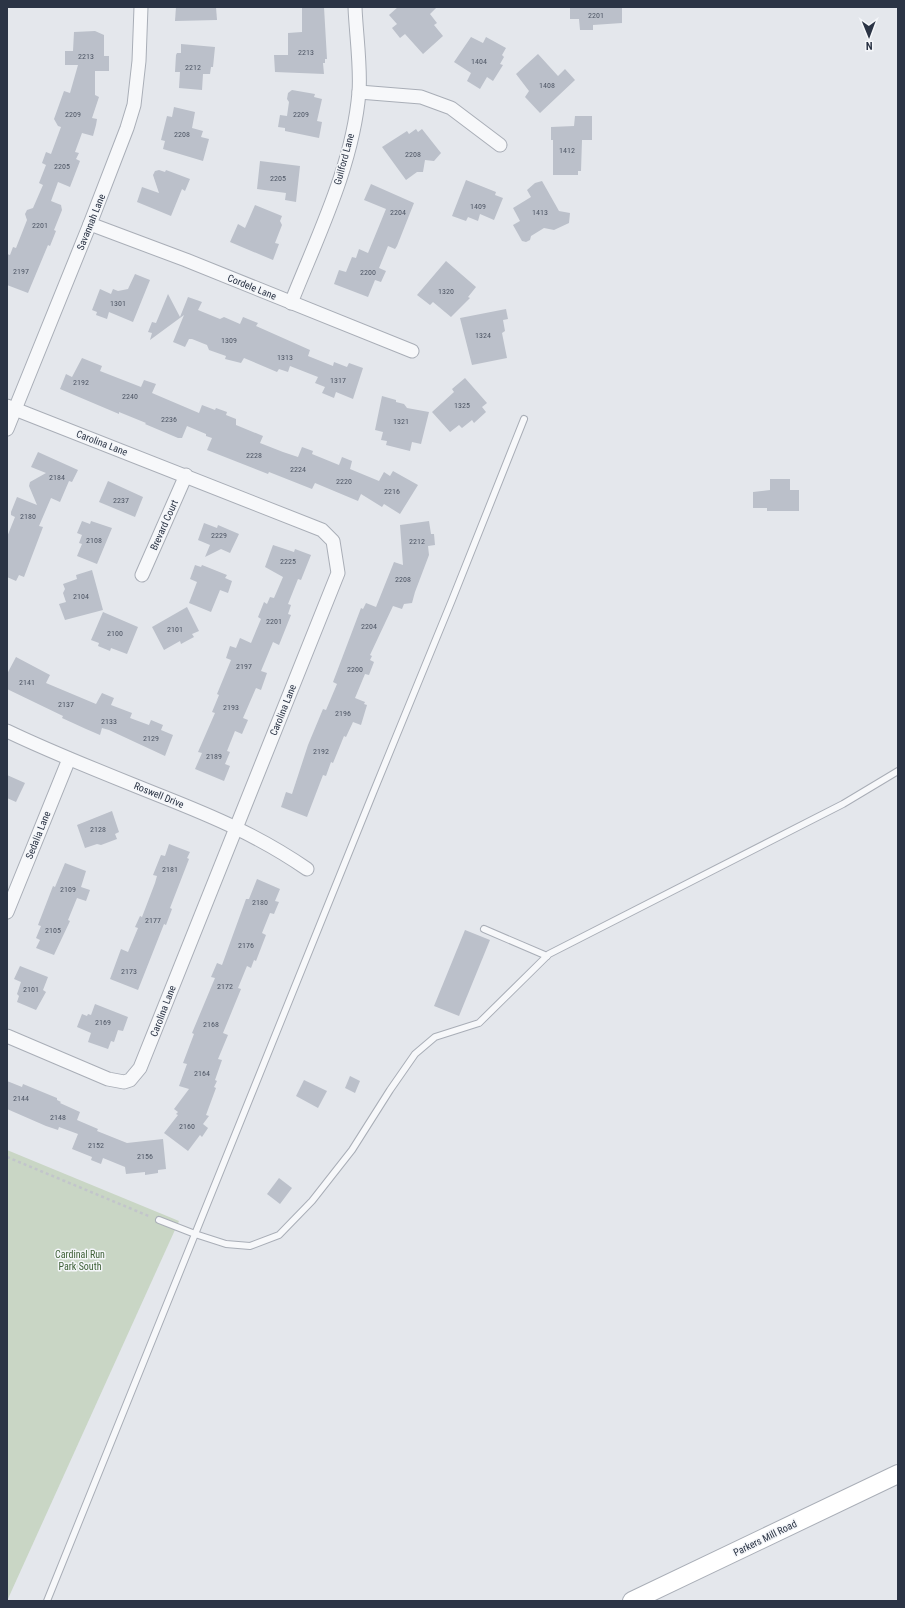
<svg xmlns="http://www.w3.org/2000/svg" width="905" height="1608" font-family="'Roboto Condensed',sans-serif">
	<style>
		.green { fill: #c9d6c5 }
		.building { fill: #bbc0ca }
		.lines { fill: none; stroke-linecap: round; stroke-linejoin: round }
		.lane-casing { stroke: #a9aeb7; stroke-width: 8 }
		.street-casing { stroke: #a9aeb7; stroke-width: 15 }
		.secondary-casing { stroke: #a9aeb7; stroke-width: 20 }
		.path { stroke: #c2c5cb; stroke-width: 2.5; stroke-dasharray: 3 3; stroke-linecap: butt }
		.lane { stroke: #f7f8fa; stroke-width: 6 }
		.street { stroke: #f7f8fa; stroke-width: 13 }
		.secondary { stroke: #fff; stroke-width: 18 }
		.labels { text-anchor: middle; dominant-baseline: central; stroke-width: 3; stroke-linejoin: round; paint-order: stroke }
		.number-label { font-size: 8px; fill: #4f5766 }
		.street-label { font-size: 10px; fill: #2b3445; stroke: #f4f6f9 }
		.park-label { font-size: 10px; fill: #3f6138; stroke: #f4f6f9 }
	</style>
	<rect width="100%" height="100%" fill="#e4e7ec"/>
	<!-- green -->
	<path class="green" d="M7 1150 179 1221 7 1601Z"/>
	<!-- building -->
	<g class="building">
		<path d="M176 7H216L217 20 175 21Z"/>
		<path d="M302 7H324L327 59H325V63H323L324 74 275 72 274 55H288V33L302 32Z"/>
		<path d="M398 7H437L430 14 437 23 434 25 443 36 423 54 405 34 400 38 392 28 397 24 389 15Z"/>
		<path d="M570 7H622V23L593 25V30H580L579 19H570Z"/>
		<path d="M95 31 104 35V56H109V71H95V95L99 97 92 118 97 119 96 125 93 136 82 133 75 152 79 153 76 159 80 161 70 187 58 182 51 201 61 205 62 210 54 230 56 231 50 246 48 245 28 293 7 285V254L10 255 13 247 16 248 27 220 25 214 27 210 33 208 43 185 39 183 46 165 42 163 46 152 51 154 61 127 58 126 54 119 64 91 70 93 78 65H65V51H73L74 32Z"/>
		<path d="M471 37 483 43 486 37 506 48 502 55 504 57 500 64 503 65 493 81 487 77 480 89 467 81 471 73 454 62Z"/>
		<path d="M181 44 215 47 213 67H211L210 74H203L202 90 179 88 180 72H175L176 55 177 53H181Z"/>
		<path d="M538 54 558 76 565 69 575 80 540 113 525 97 529 91 516 74Z"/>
		<path d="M292 90 315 94 314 97 322 99 317 121 322 122 319 138 285 131V128L278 127 280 115 287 116 289 102 287 99 288 93Z"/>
		<path d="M174 107 195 112 192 128 203 131 201 137 209 139 203 161 163 149 165 141 161 140 167 116 172 117Z"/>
		<path d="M575 116H592V140H582L581 171H578V175H553V140H551V127L574 126Z"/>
		<path d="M416 129 418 132 422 129 441 153 434 161 425 160 423 172H417L406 180 382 147 407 131 409 134Z"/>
		<path d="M260 161 300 166 296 202 285 200 286 193 257 189Z"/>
		<path d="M159 170 165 172 166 170 190 179 185 191 182 189 171 216 137 202 142 187 159 193 153 175 155 171Z"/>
		<path d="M466 180 496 192 495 195 503 198 494 220 480 214 478 221 468 217 466 221 452 216Z"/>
		<path d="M542 181 559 211 570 213 569 223 554 230 544 228 531 236 530 240 526 242 522 241 513 225 520 221 513 208 531 197 527 190 535 183Z"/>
		<path d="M371 184 414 203 397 246 395 249 388 246 379 268 386 271 381 282 375 280 368 297 334 284 339 270 346 272 352 257 356 258 359 249 368 253 386 209 364 200Z"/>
		<path d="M255 205 282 216 280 221 282 225 275 243 279 244 273 260 230 242 238 224 245 228Z"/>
		<path d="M446 261 476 287 468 297 470 298 451 317 433 302 430 305 417 295Z"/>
		<path d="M135 274 150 280 133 322 109 312 107 319 96 315 97 312 92 310 100 289 111 294 113 289 118 291 128 289Z"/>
		<path d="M168 294 180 317 188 297 202 302 198 310 220 319 224 317 240 324 243 317 258 323 256 326 310 350 308 356 333 366 334 362 347 367 349 363 363 368 353 399 336 392 334 398 322 393 325 387 315 383 318 377 290 366 288 372 279 369 277 372 244 358 241 363 225 359 226 356 209 350 207 345 192 339H189L185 347 173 342 184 315 150 340 152 333 148 332 152 322 156 323Z"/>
		<path d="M506 309 508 319 503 320 505 331 502 333 507 358 472 365 460 318Z"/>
		<path d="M82 358 102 366 100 371 141 387 144 380 156 384 152 393 199 413 202 405 215 410 216 408 227 412 226 415 236 419V425L263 436 260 443 283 452 298 457 302 447 313 451 312 454 339 465 342 457 352 461 350 469 379 481 384 472 390 476 393 471 418 485 400 514 384 504 382 507 361 494 358 501 315 483 312 489 269 472 268 474 207 450 212 438 206 436V434L187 426 182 438H178L145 424 146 423 119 412V414L60 389 66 374 72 377Z"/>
		<path d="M465 378 487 403 482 407 486 412 474 423 472 420 462 428 459 425 450 432 432 412 454 392 452 389Z"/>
		<path d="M382 396 396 400V402L404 404 407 408 429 412 421 444 412 442 410 451 386 445 387 441 381 440 383 432 375 430Z"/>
		<path d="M38 452 78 470 72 482 69 481 60 502 51 498 39 526 43 527 24 577 19 575 16 581 7 577V537L15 517 11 515V512L17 497 37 505 29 486 30 482 46 473 31 467Z"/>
		<path d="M770 479H790V490H799V511H767V508H753V492L770 490Z"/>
		<path d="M108 481 143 497 135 517 99 502Z"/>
		<path d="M82 521 90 524 91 521 112 528 97 564 77 556 82 544 79 543 82 535 77 533Z"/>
		<path d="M429 521 431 534H434L435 545 428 546 429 555 415 592 412 603 404 604 402 609 393 606 370 655 372 656 370 660 374 662 369 675 365 674 355 698 365 702 364 704 367 705 361 725 353 722 346 737 344 736 333 763 331 762 326 776 323 775 307 817 281 807 286 792 292 794 308 745 323 709 326 710 337 684 333 682 361 608 363 609 366 603 376 607 394 562 403 565 400 525Z"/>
		<path d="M204 523 217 528 218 525 239 534 230 553 221 549 205 557 210 545 198 540Z"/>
		<path d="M273 545 294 552 295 549 311 555 301 580 298 579 288 604 291 605 288 614 291 615 279 645 273 642 261 671 267 673 261 690 256 688 243 718 248 720 242 734 235 731 227 751 230 752 225 764 230 766 224 781 195 769 202 753 198 752 215 713 212 712 219 695 217 694 231 660 226 658 230 646 236 648 240 638 251 643 261 619 258 617 264 602 267 604 270 597 274 598 283 577 265 567Z"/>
		<path d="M195 565 201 567 202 565 227 575 225 578 232 581 228 593 220 590 211 612 189 603 197 582 190 579Z"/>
		<path d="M92 570 103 610 65 620 59 604 66 602 63 593 65 589 63 584 77 579 76 575Z"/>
		<path d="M187 607 199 631 192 634 194 637 181 644 180 641 164 650 152 627Z"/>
		<path d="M103 612 138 627 127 654 111 648 110 651 98 646 99 643 91 640Z"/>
		<path d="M16 657 50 675 46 683 96 704 102 693 114 698 111 705 132 713 130 718 149 725 151 720 163 725 161 730 173 735 165 756 109 730 102 728 100 735 86 729 62 718 63 716 7 689V674Z"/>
		<path d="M7 775 25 783 16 802 7 798Z"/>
		<path d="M112 811 119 832 115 834 117 839 101 845 97 844 85 848 77 825Z"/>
		<path d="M169 844 190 852 187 858 189 859 170 908 172 909 166 925 164 924 138 990 110 979 121 949 128 952 138 928 135 927 140 916 142 917 155 883 157 876 153 875 161 855 165 856Z"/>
		<path d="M65 863 86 871 81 887 90 890 86 901 77 898 68 920 70 921 54 955 36 948 40 940 36 938 41 926 38 925 53 886 55 887Z"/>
		<path d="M257 879 280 889 275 901 279 902 274 914 270 913 262 933 266 935 256 961 254 960 251 968 247 966 238 988 241 989 223 1033 228 1035 218 1059 222 1060 215 1080 217 1081 214 1087 216 1088 206 1115 209 1116 203 1124 208 1128 202 1137 200 1135 188 1151 164 1133 178 1115 176 1114 178 1112 174 1109 189 1089 179 1086 187 1064 183 1063 194 1034 192 1033 215 978 211 977 217 963 222 965 246 899H249Z"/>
		<path d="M465 930 490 940 459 1016 434 1006Z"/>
		<path d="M20 966 48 977 43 990 46 992 36 1010 17 1002 19 996 17 994 21 982 14 979Z"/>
		<path d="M95 1004 128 1017 123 1031 118 1030 114 1042 111 1041 108 1049 88 1042 91 1033 77 1027 82 1014 87 1016 88 1014 91 1015Z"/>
		<path d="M350 1076 360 1081 355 1093 345 1088Z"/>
		<path d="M304 1080 327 1091 318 1108 296 1096Z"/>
		<path d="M7 1081 22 1087 23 1084 57 1098V1100L61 1102 60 1103 80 1112 77 1120 98 1129 97 1131 127 1143 163 1139 166 1169 158 1170V1173L145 1175V1172L126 1174 125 1167 103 1158 101 1164 91 1160 92 1157 72 1149 78 1134 59 1127 58 1130 46 1126 7 1109Z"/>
		<path d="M279 1178 292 1188 280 1204 267 1194Z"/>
	</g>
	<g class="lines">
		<defs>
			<g id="lane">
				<path d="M484 929 547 956"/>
				<path d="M159 1220 195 1234 226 1244 250 1246 279 1235 312 1201 352 1150 390 1090 415 1054 435 1037 479 1023 549 954 843 804 898 771"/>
				<path d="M47 1601 373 793 452 600 524 419"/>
			</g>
			<g id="street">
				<path d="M359 92 421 97 451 108 500 145"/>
				<path d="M90 224 186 260 412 351"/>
				<path d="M291 303C318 235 353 165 359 92 361 67 356 33 355 7"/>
				<path d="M7 406 322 530 333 541 338 573 140 1068 130 1080 124 1082 108 1079 7 1036"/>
				<path d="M7 429 90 224 127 128 134 105 139 61 141 7"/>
				<path d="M142 575 186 475"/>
				<path d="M7 731C57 755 109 775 161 796 214 817 259 836 307 869"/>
				<path d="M7 912 69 759"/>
			</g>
			<path id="secondary" d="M632 1601 898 1474"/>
		</defs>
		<!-- lane casing -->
		<use href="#lane" class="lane-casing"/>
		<!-- street casing -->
		<use href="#street" class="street-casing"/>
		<!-- secondary casing -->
		<use href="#secondary" class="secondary-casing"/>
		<!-- path -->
		<path class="path" d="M7 1157 151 1217"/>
		<!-- lane -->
		<use href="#lane" class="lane"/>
		<!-- street -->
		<use href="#street" class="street"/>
		<!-- secondary -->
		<use href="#secondary" class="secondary"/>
	</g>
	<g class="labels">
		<!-- number labels -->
		<g class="number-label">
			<text x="596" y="15">2201</text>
			<text x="306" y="52">2213</text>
			<text x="86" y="56">2213</text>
			<text x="479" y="61">1404</text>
			<text x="193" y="67">2212</text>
			<text x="547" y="85">1408</text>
			<text x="73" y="114">2209</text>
			<text x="301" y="114">2209</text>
			<text x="182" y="134">2208</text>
			<text x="567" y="150">1412</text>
			<text x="413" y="154">2208</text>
			<text x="62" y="166">2205</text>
			<text x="278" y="178">2205</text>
			<text x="478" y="206">1409</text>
			<text x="398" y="212">2204</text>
			<text x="540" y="212">1413</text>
			<text x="40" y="225">2201</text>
			<text x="21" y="271">2197</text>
			<text x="368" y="272">2200</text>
			<text x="446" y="291">1320</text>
			<text x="118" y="303">1301</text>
			<text x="483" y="335">1324</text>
			<text x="229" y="340">1309</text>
			<text x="285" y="357">1313</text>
			<text x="338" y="380">1317</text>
			<text x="81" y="382">2192</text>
			<text x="130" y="396">2240</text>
			<text x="462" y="405">1325</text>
			<text x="169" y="419">2236</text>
			<text x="401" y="421">1321</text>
			<text x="254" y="455">2228</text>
			<text x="298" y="469">2224</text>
			<text x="57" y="477">2184</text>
			<text x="344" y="481">2220</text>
			<text x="392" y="491">2216</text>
			<text x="121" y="500">2237</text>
			<text x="28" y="516">2180</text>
			<text x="219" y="535">2229</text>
			<text x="94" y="540">2108</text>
			<text x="417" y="541">2212</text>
			<text x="288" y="561">2225</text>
			<text x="403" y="579">2208</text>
			<text x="81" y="596">2104</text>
			<text x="274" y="621">2201</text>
			<text x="369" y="626">2204</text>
			<text x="175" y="629">2101</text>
			<text x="115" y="633">2100</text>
			<text x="244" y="666">2197</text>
			<text x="355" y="669">2200</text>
			<text x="27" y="682">2141</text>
			<text x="66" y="704">2137</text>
			<text x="231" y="707">2193</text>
			<text x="343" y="713">2196</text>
			<text x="109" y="721">2133</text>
			<text x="151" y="738">2129</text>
			<text x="321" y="751">2192</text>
			<text x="214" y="756">2189</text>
			<text x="98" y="829">2128</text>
			<text x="170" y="869">2181</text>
			<text x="68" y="889">2109</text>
			<text x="260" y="902">2180</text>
			<text x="153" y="920">2177</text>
			<text x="53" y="930">2105</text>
			<text x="246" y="945">2176</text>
			<text x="129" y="971">2173</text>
			<text x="225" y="986">2172</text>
			<text x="31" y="989">2101</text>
			<text x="103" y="1022">2169</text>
			<text x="211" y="1024">2168</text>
			<text x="202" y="1073">2164</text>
			<text x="21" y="1098">2144</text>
			<text x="58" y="1117">2148</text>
			<text x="187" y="1126">2160</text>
			<text x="96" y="1145">2152</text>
			<text x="145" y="1156">2156</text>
		</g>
		<!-- street labels -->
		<g class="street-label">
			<text transform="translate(344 159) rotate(-75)">Guilford Lane</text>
			<text transform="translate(91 222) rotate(-68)">Savannah Lane</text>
			<text transform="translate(252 287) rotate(22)">Cordele Lane</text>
			<text transform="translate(102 443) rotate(21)">Carolina Lane</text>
			<text transform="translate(164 525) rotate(-66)">Brevard Court</text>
			<text transform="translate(283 710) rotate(-68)">Carolina Lane</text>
			<text transform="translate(159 795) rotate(22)">Roswell Drive</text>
			<text transform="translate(38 835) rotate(-68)">Sedalia Lane</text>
			<text transform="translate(163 1011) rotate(-69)">Carolina Lane</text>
			<text transform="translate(765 1538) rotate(-26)">Parkers Mill Road</text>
		</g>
		<!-- park labels -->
		<g class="park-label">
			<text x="80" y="1254">Cardinal Run<tspan x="80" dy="12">Park South</tspan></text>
		</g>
	</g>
	<!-- border -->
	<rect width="905" height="1608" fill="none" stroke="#2b3445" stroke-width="16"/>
	<!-- north arrow -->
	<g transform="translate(869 36) rotate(179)" stroke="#f4f6f9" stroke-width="3" paint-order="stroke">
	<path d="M0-3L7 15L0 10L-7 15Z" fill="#2b3445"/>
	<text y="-6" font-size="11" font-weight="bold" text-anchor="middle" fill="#2b3445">N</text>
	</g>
</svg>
